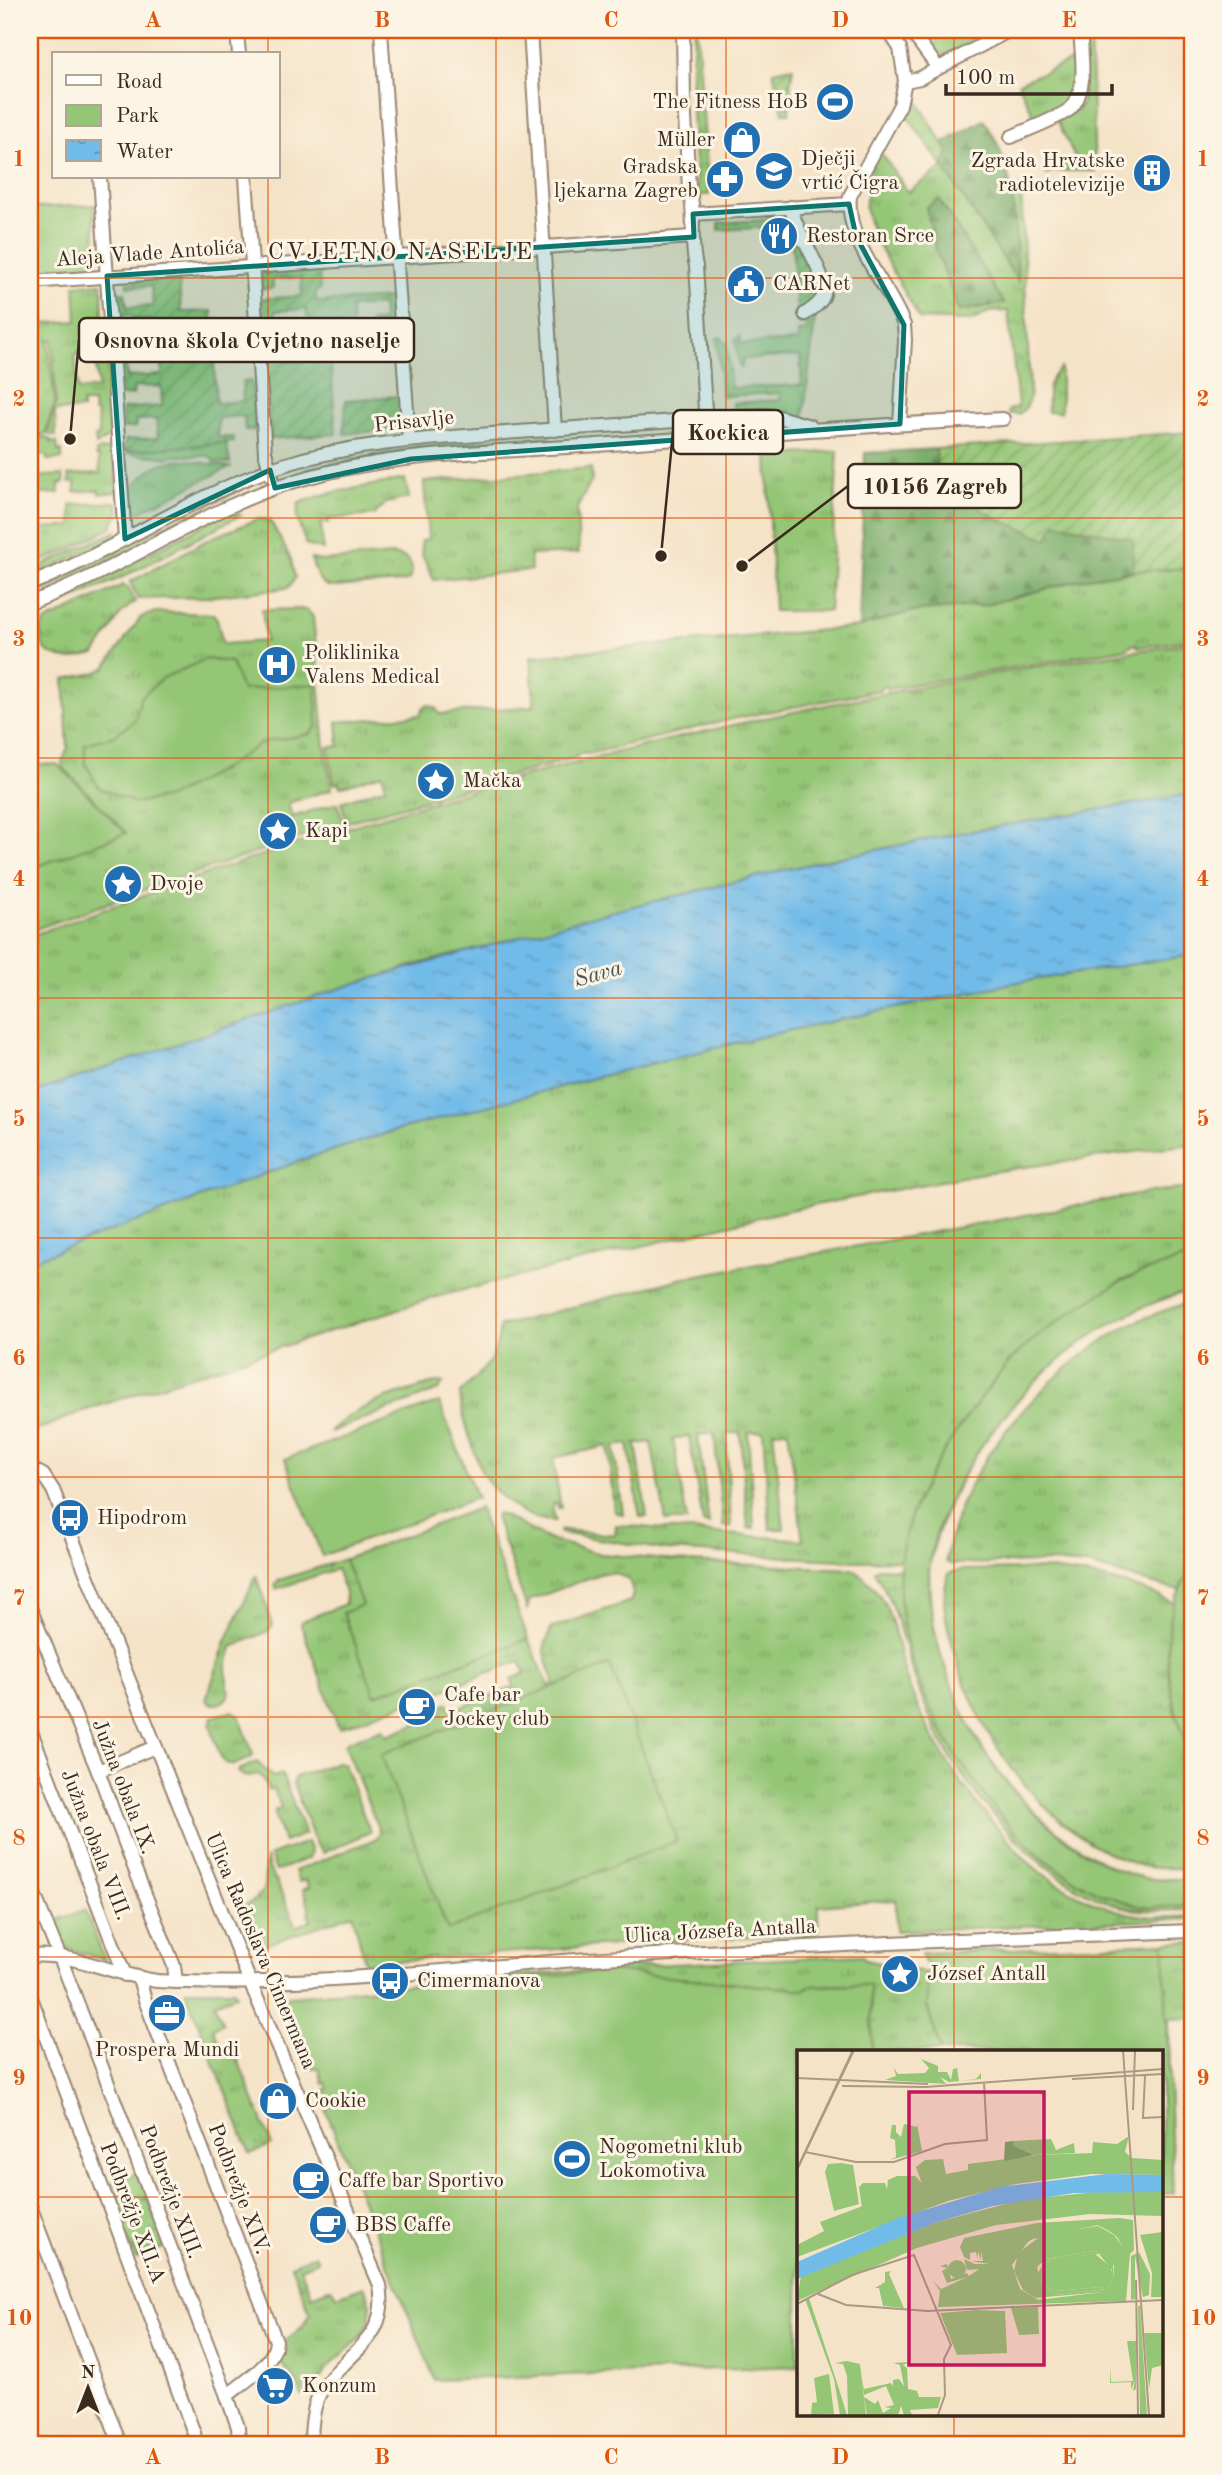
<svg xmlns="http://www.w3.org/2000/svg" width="1222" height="2475" font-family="'Old Standard TT',serif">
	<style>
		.grass { fill: url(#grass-tufts); stroke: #68784a; stroke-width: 2; fill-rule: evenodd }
		.forest { fill: url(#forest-firs); stroke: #596a42; stroke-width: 2 }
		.park { fill: #94c676; stroke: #68784a; stroke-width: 2 }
		.garden { fill: url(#garden-furrows); stroke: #68784a; stroke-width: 2 }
		.water { fill: url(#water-ripples); stroke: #567284; stroke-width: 2 }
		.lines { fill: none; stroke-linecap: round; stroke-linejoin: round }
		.minor-casing { stroke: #988673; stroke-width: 16 }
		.minor { stroke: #fff; stroke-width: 12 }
		.marked { fill: #0f766e; fill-opacity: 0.2; stroke: #0f766e; stroke-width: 5; stroke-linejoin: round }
		.grid { fill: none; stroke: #df570d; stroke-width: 2; stroke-opacity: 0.55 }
		.labels { text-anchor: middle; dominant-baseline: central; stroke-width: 6; stroke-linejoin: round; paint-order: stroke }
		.poi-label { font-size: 21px; fill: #3b2a1e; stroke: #fcf5e5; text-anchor: start }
		.street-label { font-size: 21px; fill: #3b2a1e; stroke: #fcf5e5 }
		.water-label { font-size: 23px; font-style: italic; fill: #4b565b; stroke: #fcf5e5 }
		.quarter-label { font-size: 24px; letter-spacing: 2px; fill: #3b2a1e; stroke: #fcf5e5 }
		.inset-road { fill: none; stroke: #ab9984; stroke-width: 2 }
		.view { fill: #c2185b; fill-opacity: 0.15; stroke: #c2185b; stroke-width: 3.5 }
		.inset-edge { fill: none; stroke: #3b2a1e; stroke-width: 3.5 }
		.leader { fill: none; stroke: #3b2a1e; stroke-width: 2.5 }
		.callout-dot { fill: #3b2a1e; stroke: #fcf5e5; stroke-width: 2.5 }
		.callout { fill: #fcf5e5; stroke: #3b2a1e; stroke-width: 2.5 }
		.callout-label { font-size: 23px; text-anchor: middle; font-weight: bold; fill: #3b2a1e }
		.neatline { fill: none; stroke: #df570d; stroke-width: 2.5 }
		.grid-label { font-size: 23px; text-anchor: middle; font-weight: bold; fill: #df570d }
	</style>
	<defs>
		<pattern id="grass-tufts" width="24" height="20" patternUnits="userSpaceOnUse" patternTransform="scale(1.75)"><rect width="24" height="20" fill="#94c676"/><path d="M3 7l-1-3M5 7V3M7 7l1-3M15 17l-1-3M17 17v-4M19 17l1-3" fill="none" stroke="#7aa160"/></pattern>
		<pattern id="forest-firs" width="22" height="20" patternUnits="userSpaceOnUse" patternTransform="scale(1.75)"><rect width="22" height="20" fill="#77ab67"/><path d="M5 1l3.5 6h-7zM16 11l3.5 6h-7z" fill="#638b54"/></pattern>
		<pattern id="garden-furrows" width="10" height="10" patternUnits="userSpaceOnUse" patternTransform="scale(1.75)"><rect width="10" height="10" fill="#94c676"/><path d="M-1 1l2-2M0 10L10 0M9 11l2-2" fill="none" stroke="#7aa160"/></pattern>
		<pattern id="water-ripples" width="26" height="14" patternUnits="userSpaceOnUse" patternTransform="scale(1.75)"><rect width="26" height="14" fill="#71bbe9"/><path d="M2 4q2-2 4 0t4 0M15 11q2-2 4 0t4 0" fill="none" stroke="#5e98bc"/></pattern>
	</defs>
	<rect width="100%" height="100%" fill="#fcf5e5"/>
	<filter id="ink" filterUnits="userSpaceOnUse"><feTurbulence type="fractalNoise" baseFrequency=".0143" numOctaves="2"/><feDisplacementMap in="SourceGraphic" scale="14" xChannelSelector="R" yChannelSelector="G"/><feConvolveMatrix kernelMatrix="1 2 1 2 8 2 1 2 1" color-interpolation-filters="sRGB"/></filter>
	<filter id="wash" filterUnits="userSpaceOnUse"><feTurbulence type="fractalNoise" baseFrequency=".00686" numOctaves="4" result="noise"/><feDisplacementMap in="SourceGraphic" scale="28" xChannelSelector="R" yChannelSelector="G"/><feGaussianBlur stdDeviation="1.57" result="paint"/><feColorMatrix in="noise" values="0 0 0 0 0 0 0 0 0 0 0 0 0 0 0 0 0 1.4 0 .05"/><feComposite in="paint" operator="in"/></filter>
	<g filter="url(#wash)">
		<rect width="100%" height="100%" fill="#f5e3c8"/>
		<!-- grass -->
		<g class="grass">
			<path d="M694 30H697L709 195H697L691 96Z"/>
			<path d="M943 30H1001L945 55 937 54 925 39Z"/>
			<path d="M1085 30H1090L1095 171H1053L1046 175 1052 168 1076 159 1057 120 1078 109 1082 103Z"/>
			<path d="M1078 58C1077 102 1075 101 1037 122L1018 83Z"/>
			<path d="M911 91 949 153 1017 279 1012 191 1021 187 1030 394 1027 406 1019 414H1009V410L1018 407 1008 311 989 312 971 321 919 319C904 287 873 244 866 211 864 200 868 190 873 180L866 175 880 151 908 192 943 167 905 113ZM926 207 1003 302V303L959 311 936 249Z"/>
			<path d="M790 218 791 226 719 230V223Z"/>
			<path d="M102 283 103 330 105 331 111 404 108 405 109 412 111 413 110 437 96 445 95 437 99 436 97 413 94 412 93 403H82V409L55 411 56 436 47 434 56 403 52 340H48L55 403 45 434H30V428L36 427 30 355V324L77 321 75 285ZM95 352 98 388 78 390 75 354Z"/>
			<path d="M816 311 803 421 771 409 734 411 733 403 780 400V393L722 396 717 338 721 337 727 344 731 388 802 385 800 356 743 359 742 367 740 368 735 339 740 336 741 344 798 341V332L807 331V324L798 325 797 319Z"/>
			<path d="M1061 368V412H1048C1048 394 1045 381 1061 368Z"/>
			<path d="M30 436H41L51 440V443L57 442 58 451H62V459L47 460V455L30 456Z"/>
			<path d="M550 436V442L381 456 307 471 306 469 422 445Z"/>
			<path d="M226 443 230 463 215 462 209 456H171L166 458C156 455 139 456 127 453L125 451Z"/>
			<path d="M114 448 117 492 99 494V490L75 492V483H69V475L100 473 99 457 96 456V451Z"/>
			<path d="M838 451 829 611H774L767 456Z"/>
			<path d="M186 460 230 467 139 512C130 509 128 501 129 492 147 469 157 461 186 460Z"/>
			<path d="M591 468 592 480 577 508 579 553 530 555 531 570 434 580 422 555 421 541 428 539 424 482Z"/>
			<path d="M63 475 64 483 59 484V493L30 495V477Z"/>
			<path d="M405 479 409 498 386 503 374 515 329 519V522L321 523 323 550 306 545 297 518 299 503 326 494Z"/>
			<path d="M239 488 240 490 166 527 144 543 93 569 30 597V590C102 562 168 520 239 488Z"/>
			<path d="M115 502 118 503 119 517H116L111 528 70 549 30 566V544H37L36 535H30V529L72 526 71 505Z"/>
			<path d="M228 512 241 515 125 576 32 617 39 606 86 586Z"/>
			<path d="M258 519 270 520 291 559 295 578 288 588 205 597 138 599 130 582 211 538Z"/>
			<path d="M117 531 111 540 30 578V571Z"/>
			<path d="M393 555C407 555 416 565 410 579L403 582 334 587C318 587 316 572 311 559L322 561Z"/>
			<path d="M1161 568H1192V640L1138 647 1136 644 1129 646 1128 648 887 689 885 686 881 687V690L737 718 588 754 586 752 578 754 577 757 347 822 341 802 386 787 382 774 340 787 338 782 334 784 328 747 339 746 337 722 420 715 423 708 428 705 436 708 439 714 534 706 531 656 859 627 910 612 985 605 1087 578Z"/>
			<path d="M123 585 128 587 135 602 122 612 95 654 69 660 48 653 42 644 41 629 46 621Z"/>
			<path d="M301 609 308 611 313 617 325 747 332 789 288 803 292 817 337 803 344 823 135 893 133 891 125 893V897L30 931V869L125 832 63 767 62 762 68 748 64 679 95 673 105 668 141 617 156 612 213 614 217 619 223 644 266 641 262 610Z"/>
			<path d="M1192 643V794L966 832 822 861 418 964 30 1094V936C204 873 379 813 559 767 767 713 979 672 1192 643Z"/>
			<path d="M1192 955V1144L983 1173 789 1210 439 1296 83 1411 30 1433V1261L302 1160 400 1129 597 1077 763 1036 1013 983Z"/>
			<path d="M1192 1188V1290C1166 1298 1141 1306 1117 1319 1030 1363 950 1467 930 1563L893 1560 856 1561 667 1550 560 1533V1531L564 1530 615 1535 616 1525 803 1540 788 1430 773 1431 784 1529H770L763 1431 748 1432 754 1528H748L740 1432 726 1434 731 1527 723 1526 714 1433 698 1435 709 1524 703 1523 689 1436 673 1439 687 1521H666L651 1442 636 1444 647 1517H640L628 1444 614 1446 623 1514 614 1512 608 1446 553 1458 561 1508H558L557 1503 552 1504 555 1521C527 1521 500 1500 484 1476 477 1465 474 1448 469 1435 465 1421 460 1408 460 1393 485 1368 496 1362 500 1326L688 1277 1157 1191Z"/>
			<path d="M1192 1301V1567L1180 1589H1172L1088 1565 1049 1562 950 1564 946 1561C959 1464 1045 1373 1127 1326 1147 1315 1171 1309 1192 1301Z"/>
			<path d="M438 1382 443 1383 439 1390 330 1432C358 1403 401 1393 438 1382Z"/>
			<path d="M498 1513 550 1540 601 1554 689 1562 853 1569C897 1599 892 1635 907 1680 929 1742 968 1797 1012 1844 1019 1852 1026 1861 1034 1867 1058 1886 1090 1903 1119 1911 1142 1918 1168 1918 1192 1916V1919L896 1931V1900L818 1906V1935L683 1940 365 1963 353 1914 259 1947 242 1907 257 1899V1896L264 1890 266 1857 273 1879 276 1880 296 1927 311 1920 308 1913 310 1909 303 1890 309 1887 305 1880 299 1882 295 1871 375 1839 380 1833 345 1745 348 1741 383 1729 387 1735 443 1714 441 1707 448 1703 452 1711 514 1687 512 1679 525 1673 520 1661 339 1728 301 1625 302 1621 345 1604V1593L336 1569 276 1589 275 1585 279 1580 345 1559 362 1605 343 1613 375 1695 528 1639 549 1686 554 1683 544 1649 551 1628 631 1601 633 1593 629 1579 614 1573H602L530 1600 527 1609 495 1517Z"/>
			<path d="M878 1568 929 1571C929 1677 986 1783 1073 1843 1094 1858 1119 1873 1144 1878 1160 1881 1177 1879 1192 1878V1910C1169 1910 1145 1913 1123 1907 1049 1887 985 1813 946 1750 934 1730 924 1704 916 1682 902 1645 898 1605 874 1572V1570Z"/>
			<path d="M1044 1569C1089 1575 1135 1582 1175 1604L1168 1644 1174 1710 1192 1753V1868C1175 1868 1156 1870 1139 1865 1047 1836 979 1740 954 1651 947 1625 939 1600 949 1573L960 1570Z"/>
			<path d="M256 1576 273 1625 268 1631 232 1647C227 1664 223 1676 230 1692 226 1703 215 1708 206 1700L226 1641Z"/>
			<path d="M233 1711 239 1715 253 1754 252 1757C241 1762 229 1770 221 1758L210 1725 212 1717Z"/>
			<path d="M257 1762 273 1777 282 1774 305 1834 284 1842 275 1816V1810L281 1808 274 1789 268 1790 263 1778 258 1774 245 1777 238 1772 239 1770Z"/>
			<path d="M337 1762 344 1764 370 1832 323 1853 316 1845 293 1783 295 1777Z"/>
			<path d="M307 1842 311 1851 309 1858 276 1871 270 1855Z"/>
			<path d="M1192 1942V2018L1169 2019 1170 2075 1161 2052 956 1951Z"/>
			<path d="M862 1955 866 1960 897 1967 899 1978 904 1976 907 1969 927 1973V2006L941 2051H872L870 1985 809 1986 804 1990 476 1982 472 1979 632 1966Z"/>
			<path d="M185 1990H234L236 1995 214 2003 223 2023 213 2028 224 2054 234 2050 272 2145 250 2154Z"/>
			<path d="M148 2198 165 2247 136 2259 115 2210Z"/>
			<path d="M315 2255 318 2261 300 2268 312 2296 331 2288 337 2296 364 2286 371 2304 369 2323 360 2338 329 2367 309 2394 301 2396 297 2382 277 2359 281 2344 302 2327 310 2313 291 2265Z"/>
		</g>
		<!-- forest -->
		<g class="forest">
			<path d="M984 120C1017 167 1015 226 1018 281L943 167 949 153 943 143Z"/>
			<path d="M939 199 1004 303 959 311 936 249 926 207Z"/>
			<path d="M936 449 938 484 1047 538 1056 523 1133 539V571L1087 578 985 605 910 612 859 627 865 453Z"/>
		</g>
		<!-- park -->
		<g class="park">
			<path d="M94 205 97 271 30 274V208Z"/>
			<path d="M206 659 231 662 242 690 315 684 317 726 310 734 263 742 221 770 170 797 135 803 99 788 85 763V744L114 736 135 720 141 697 163 678Z"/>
			<path d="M57 764 126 833 30 869V765Z"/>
			<path d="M1192 1256V1290C1096 1316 1022 1381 969 1465 951 1495 934 1528 930 1563 921 1630 965 1733 1007 1784 1038 1821 1096 1869 1145 1878 1160 1881 1177 1879 1192 1878V1905C1177 1905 1160 1908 1145 1907 1136 1907 1127 1902 1119 1900 1064 1882 1022 1845 987 1799 936 1733 895 1654 900 1567 903 1506 951 1436 988 1389 996 1379 1004 1366 1014 1357 1044 1328 1082 1304 1118 1283 1140 1271 1168 1265 1192 1256Z"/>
			<path d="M439 1402 477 1498 322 1556 285 1459Z"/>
			<path d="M479 1508 528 1639 375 1695 343 1613 362 1605 345 1559Z"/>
			<path d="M1192 1567V1634L1188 1668 1192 1696V1753C1169 1705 1158 1647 1177 1596 1181 1586 1187 1576 1192 1567Z"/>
			<path d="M610 1665 677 1841 448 1930 381 1754Z"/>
			<path d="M85 1910 105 1960 62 1947 52 1922Z"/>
			<path d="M1164 1943 1173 2193 1161 2194V2052L941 2051 927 2006V1969L921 1953Z"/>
			<path d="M609 1971 804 1990 809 1986 870 1985 872 2051 799 2052 798 2366 435 2380 326 2111 331 2103 325 2090 328 2088 326 2083 323 2084 319 2069 308 2068 279 1997 472 1979 476 1982Z"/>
			<path d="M139 2172 148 2198 115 2210 105 2185Z"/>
		</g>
		<!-- garden -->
		<g class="garden">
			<path d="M793 67 791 82H789L791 86 789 113H783L779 98 782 95 778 94 777 89H780V84H776L773 71Z"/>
			<path d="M791 230H796L822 291 805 310 797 313Z"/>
			<path d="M319 267 320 290 316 291V302L393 298 394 324 370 326V322L383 321 382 305 351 307 352 324 338 325V323H328L327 321H319V326H310V317H307L306 309 275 311V321H270L271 330 263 331 261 299 302 296 301 277 273 279V288L261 289 260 273Z"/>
			<path d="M179 278 181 312 212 311 214 343 207 344 208 360H214L216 403 243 401 242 382 252 381 255 430H245L244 416 218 418V437H234V442L125 451V440L158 438 156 419 136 420V427L124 428 122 409 162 406 161 386 134 387 133 395 121 396 119 362H126L127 377 162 375V353H132V348L118 349 117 326 128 325 131 340 150 339 149 320H133L132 315 116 316 115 292H125L127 307 153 306 151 286 127 287V282Z"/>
			<path d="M276 344 278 363 303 360V357H306L305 345 314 344 315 352 330 351 336 434 270 439 265 345Z"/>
			<path d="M399 396 402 429 344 434 346 400Z"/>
			<path d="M1192 432V568L1133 571V539L1056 523 1047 539 1000 520 938 483 936 449Z"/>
		</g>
		<!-- water -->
		<path class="water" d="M1192 794V955L1013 983 763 1036 597 1077 400 1129 302 1160 30 1261V1094L353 984 593 916 822 861 966 832Z"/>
	</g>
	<g filter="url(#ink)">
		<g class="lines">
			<defs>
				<g id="minor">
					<path d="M381 30 409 440"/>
					<path d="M530 30 555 430"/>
					<path d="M683 30 684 99 689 188C697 214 689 240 696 266L706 426"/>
					<path d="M888 30 900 48 905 81"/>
					<path d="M910 30 938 68"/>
					<path d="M237 33 239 54"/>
					<path d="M1011 137C1026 130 1059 118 1070 109 1089 91 1081 52 1080 30"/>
					<path d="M100 177 125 539"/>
					<path d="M246 177 265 452 272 477"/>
					<path d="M791 207C794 231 829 276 824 294 822 303 812 309 805 314"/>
					<path d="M693 214 849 204"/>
					<path d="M30 282 692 237"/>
					<path d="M900 424 905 340 904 325C888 282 845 244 850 196L900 105 905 81 920 78 1010 30"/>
					<path d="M30 584C117 550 194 494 283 465 360 441 439 438 518 432 599 426 680 420 761 415L779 417 810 426"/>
					<path d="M30 603C126 568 209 504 309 477 402 452 501 452 597 445 732 435 868 425 1003 419"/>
					<path d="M30 1468 43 1475 53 1490 250 1982 380 2285C390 2341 345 2352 321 2391 312 2407 311 2428 311 2445"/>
					<path d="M30 1608 98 1771 134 1867 174 1966 176 1982"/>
					<path d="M30 1729 125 1975"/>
					<path d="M98 1771 155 1747"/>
					<path d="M30 1884 63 1965 227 2396 238 2427 239 2445"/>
					<path d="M30 1956C75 1952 113 1975 157 1981 299 1988 447 1969 590 1959 790 1946 991 1938 1192 1931"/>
					<path d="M139 1978 145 2000 276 2341C275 2364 243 2382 227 2396"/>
					<path d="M30 1995 194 2433 196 2445"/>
					<path d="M30 2206 117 2436 118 2445"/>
					<path d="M30 2444 50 2445"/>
				</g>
			</defs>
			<!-- minor casing -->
			<use href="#minor" class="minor-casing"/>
			<!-- minor -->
			<use href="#minor" class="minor"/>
		</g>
	</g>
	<!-- marked area -->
	<path class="marked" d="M849 204 856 236 904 325 900 424 411 459 275 488 270 470 125 539 107 276 694 237 693 214Z"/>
	<!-- grid -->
	<path class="grid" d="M268 30V54M496 30V2445M726 30V2445M954 30V2052M268 177V2445M30 278H1192M30 518H1192M30 758H1192M30 998H1192M30 1238H1192M30 1477H1192M30 1717H1192M30 1957H1192M30 2197H799M1161 2197H1192M954 2414V2445"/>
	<!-- icons -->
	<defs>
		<symbol id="stadium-disc" viewBox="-11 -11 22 22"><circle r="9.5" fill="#1f6fb2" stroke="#fcf5e5"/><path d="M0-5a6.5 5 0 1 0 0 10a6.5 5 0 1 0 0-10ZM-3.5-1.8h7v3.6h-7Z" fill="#fff"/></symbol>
		<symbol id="shop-disc" viewBox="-11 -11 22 22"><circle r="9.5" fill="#1f6fb2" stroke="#fcf5e5"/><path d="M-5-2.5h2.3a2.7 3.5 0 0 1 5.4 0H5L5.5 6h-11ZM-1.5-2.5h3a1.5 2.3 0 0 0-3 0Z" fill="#fff"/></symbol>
		<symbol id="school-disc" viewBox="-11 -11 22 22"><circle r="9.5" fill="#1f6fb2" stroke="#fcf5e5"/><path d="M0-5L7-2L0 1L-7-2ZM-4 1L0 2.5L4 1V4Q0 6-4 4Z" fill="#fff"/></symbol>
		<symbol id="building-disc" viewBox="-11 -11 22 22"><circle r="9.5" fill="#1f6fb2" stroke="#fcf5e5"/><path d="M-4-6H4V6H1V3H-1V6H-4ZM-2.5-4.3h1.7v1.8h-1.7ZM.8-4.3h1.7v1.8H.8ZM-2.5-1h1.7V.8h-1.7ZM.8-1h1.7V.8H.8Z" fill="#fff"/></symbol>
		<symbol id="pharmacy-disc" viewBox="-11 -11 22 22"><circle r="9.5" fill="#1f6fb2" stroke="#fcf5e5"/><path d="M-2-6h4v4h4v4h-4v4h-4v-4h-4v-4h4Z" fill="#fff"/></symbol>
		<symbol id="restaurant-disc" viewBox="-11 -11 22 22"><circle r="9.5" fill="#1f6fb2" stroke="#fcf5e5"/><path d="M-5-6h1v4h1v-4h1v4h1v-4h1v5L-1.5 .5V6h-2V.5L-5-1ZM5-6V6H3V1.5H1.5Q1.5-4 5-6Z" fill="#fff"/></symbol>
		<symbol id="civic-disc" viewBox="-11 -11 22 22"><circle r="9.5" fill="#1f6fb2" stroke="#fcf5e5"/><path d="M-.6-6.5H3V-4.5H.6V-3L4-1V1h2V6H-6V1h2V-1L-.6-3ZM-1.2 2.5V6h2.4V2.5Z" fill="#fff"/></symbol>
		<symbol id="hospital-disc" viewBox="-11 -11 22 22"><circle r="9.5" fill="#1f6fb2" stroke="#fcf5e5"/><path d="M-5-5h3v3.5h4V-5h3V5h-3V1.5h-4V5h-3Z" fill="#fff"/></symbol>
		<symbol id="sight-disc" viewBox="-11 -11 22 22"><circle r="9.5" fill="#1f6fb2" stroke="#fcf5e5"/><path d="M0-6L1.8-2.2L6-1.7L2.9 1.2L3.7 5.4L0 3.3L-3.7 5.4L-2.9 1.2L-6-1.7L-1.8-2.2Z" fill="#fff"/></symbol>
		<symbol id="bus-disc" viewBox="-11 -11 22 22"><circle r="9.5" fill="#1f6fb2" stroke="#fcf5e5"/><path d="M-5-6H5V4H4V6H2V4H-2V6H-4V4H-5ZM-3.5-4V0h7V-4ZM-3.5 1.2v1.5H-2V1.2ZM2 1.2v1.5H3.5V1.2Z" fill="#fff"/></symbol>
		<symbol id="cafe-disc" viewBox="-11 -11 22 22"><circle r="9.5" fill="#1f6fb2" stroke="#fcf5e5"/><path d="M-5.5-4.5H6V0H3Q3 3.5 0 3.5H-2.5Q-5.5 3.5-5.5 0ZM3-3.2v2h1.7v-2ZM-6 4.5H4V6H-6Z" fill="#fff"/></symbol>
		<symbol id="office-disc" viewBox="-11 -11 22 22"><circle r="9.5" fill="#1f6fb2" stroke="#fcf5e5"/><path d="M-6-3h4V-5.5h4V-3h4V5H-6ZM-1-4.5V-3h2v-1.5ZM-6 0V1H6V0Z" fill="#fff"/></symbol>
		<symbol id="supermarket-disc" viewBox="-11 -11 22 22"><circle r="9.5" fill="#1f6fb2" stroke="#fcf5e5"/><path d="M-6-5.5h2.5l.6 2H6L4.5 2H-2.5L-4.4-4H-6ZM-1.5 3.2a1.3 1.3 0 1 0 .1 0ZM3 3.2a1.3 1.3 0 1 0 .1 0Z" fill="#fff"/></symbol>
	</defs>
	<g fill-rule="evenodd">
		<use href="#stadium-disc" x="813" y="80" width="44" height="44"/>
		<use href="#shop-disc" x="720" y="118" width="44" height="44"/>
		<use href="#school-disc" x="752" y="149" width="44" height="44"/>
		<use href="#building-disc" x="1130" y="151" width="44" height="44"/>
		<use href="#pharmacy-disc" x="703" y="157" width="44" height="44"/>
		<use href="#restaurant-disc" x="757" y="214" width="44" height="44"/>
		<use href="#civic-disc" x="724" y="262" width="44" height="44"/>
		<use href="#hospital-disc" x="255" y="643" width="44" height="44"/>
		<use href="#sight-disc" x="414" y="759" width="44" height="44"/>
		<use href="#sight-disc" x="256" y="809" width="44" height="44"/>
		<use href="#sight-disc" x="101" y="862" width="44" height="44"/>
		<use href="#bus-disc" x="48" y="1496" width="44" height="44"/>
		<use href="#cafe-disc" x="395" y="1685" width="44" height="44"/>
		<use href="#sight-disc" x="878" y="1952" width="44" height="44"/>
		<use href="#bus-disc" x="368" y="1959" width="44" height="44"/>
		<use href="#office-disc" x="145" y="1991" width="44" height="44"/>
		<use href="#shop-disc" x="256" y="2079" width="44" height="44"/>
		<use href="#stadium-disc" x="550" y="2137" width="44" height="44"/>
		<use href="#cafe-disc" x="289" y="2159" width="44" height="44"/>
		<use href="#cafe-disc" x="306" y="2203" width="44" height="44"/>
		<use href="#supermarket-disc" x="253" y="2364" width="44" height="44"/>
	</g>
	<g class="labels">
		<!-- poi labels -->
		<g class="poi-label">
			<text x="808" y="102" text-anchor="end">The Fitness HoB</text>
			<text x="715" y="140" text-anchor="end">Müller</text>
			<text x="801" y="159">Dječji<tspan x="801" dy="24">vrtić Čigra</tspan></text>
			<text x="1125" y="161" text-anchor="end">Zgrada Hrvatske<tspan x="1125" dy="24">radiotelevizije</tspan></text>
			<text x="698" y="167" text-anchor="end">Gradska<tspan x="698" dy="24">ljekarna Zagreb</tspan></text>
			<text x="806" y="236">Restoran Srce</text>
			<text x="773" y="284">CARNet</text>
			<text x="304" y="653">Poliklinika<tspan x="304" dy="24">Valens Medical</tspan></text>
			<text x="463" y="781">Mačka</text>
			<text x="305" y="831">Kapi</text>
			<text x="150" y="884">Dvoje</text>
			<text x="97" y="1518">Hipodrom</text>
			<text x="444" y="1695">Cafe bar<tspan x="444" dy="24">Jockey club</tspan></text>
			<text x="927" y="1974">József Antall</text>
			<text x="417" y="1981">Cimermanova</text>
			<text x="167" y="2050" text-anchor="middle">Prospera Mundi</text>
			<text x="305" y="2101">Cookie</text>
			<text x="599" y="2147">Nogometni klub<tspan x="599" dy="24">Lokomotiva</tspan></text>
			<text x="338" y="2181">Caffe bar Sportivo</text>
			<text x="355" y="2225">BBS Caffe</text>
			<text x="302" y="2386">Konzum</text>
		</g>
		<!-- street labels -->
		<g class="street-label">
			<text transform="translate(150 254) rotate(-4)">Aleja Vlade Antolića</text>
			<text transform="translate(414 422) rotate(-6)">Prisavlje</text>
			<text transform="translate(123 1787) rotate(69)">Južna obala IX.</text>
			<text transform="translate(95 1845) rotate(69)">Južna obala VIII.</text>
			<text transform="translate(720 1932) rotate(-3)">Ulica Józsefa Antalla</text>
			<text transform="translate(260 1951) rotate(67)">Ulica Radoslava Cimermana</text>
			<text transform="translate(238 2189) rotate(69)">Podbrežje XIV.</text>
			<text transform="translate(170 2192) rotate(69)">Podbrežje XIII.</text>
			<text transform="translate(132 2213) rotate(69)">Podbrežje XII.A</text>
		</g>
		<!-- water labels -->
		<g class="water-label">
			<text transform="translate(598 974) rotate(-15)">Sava</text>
		</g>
		<!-- quarter labels -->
		<g class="quarter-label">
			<text x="401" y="253">CVJETNO NASELJE</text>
		</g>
	</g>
	<!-- overview -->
	<g transform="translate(797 2050)">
		<rect width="366" height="366" fill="#f5e3c8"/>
		<path d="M124 9 141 16V22H150L154 30 156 19 160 18 162 31 179 29 184 23V29L152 32 143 27 149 34 88 30 99 26 97 18 101 24 128 23 132 18ZM120 73 125 101 93 110 99 107 98 90 93 88 95 75H104H99V82L104 87 107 74 120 77ZM332 86 328 102 335 108 366 110V125L295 124 219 134 151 151 0 207V195L27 181 23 172 125 134 119 117 128 110 146 109 149 124 171 120V114L240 105 295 103 296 92 320 94ZM307 141 366 142V166L293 164 199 175 120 198 0 251 4 226 140 172 224 150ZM322 168 336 170 337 200 333 204 329 251 141 257 143 241 136 231 144 239 170 227 150 233 145 221 150 218 143 216 150 214 154 229 170 223 172 226 182 219 170 220 167 209 178 214H192L174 211H186L184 201V210L181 201V209L179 202 173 203V210L167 207 163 197 167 188 240 173ZM295 175H300L310 178 322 189 326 197 317 185 301 176 245 185 221 203 217 221 226 240 238 248 306 242 241 250 236 249 223 239 217 227 215 215 217 209 225 196 243 184ZM295 201 310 206 317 216 316 229 309 239 260 245 245 237 240 217 249 209ZM342 202 353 224 352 245 346 247 338 206V249L334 250V206ZM298 204 314 217V228L306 237 257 241 244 232 245 218 253 209ZM94 221 92 224 107 258 86 256 82 238H78L88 232V222ZM12 248 42 339 50 365H43L37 329 8 249ZM341 256H343L350 365H343ZM347 283H366V315L355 318 352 339ZM330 291H340L339 339 336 341 338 330 334 340V332L313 333V317L314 332 336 331ZM50 311 63 314 69 365H51L50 326 46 314 38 313ZM113 312 106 315 110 318 111 339 120 341 122 347H144L141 358 113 360 115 365H107L104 356 101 365H70L67 347 78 354 81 350 86 363 94 358 87 357 97 355 89 336 67 345 65 329 67 339 94 333 96 336V330L102 329 107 336 103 315 96 313ZM32 324 37 364 14 365 15 353 20 352 17 328Z" fill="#94c676" fill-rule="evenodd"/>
		<path d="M216 91V95L237 105 207 111 208 92Z" fill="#77ab67"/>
		<path d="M44 113 56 115 62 154 37 161 28 122 31 114ZM100 126H118L126 134 65 158 62 137 66 133H88L90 139 91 130ZM305 172 325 186 332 202 328 225 319 238 298 248 252 252 238 253 224 244 211 215 224 192 250 179ZM301 175 319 185 328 201 326 222 314 238 302 244 241 250 223 239 215 215 232 190ZM366 182V247H354L355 223 343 185ZM295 201 310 206 316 213V229L309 239 260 245 245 237 241 223 249 209ZM302 204 315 220 306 237 257 241 244 232 245 218 253 209ZM151 219a9 9 0 1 1 18 0a9 9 0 1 1-18 0ZM179 226 187 245 162 255 154 236ZM241 257 242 284 222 285 214 258ZM179 260 208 261 210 303 160 305 143 263Z" fill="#94c676" fill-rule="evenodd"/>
		<path d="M254 89 259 100 277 93 278 103 237 105 216 95V91Z" fill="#94c676"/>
		<path d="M310 124 366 125V142L277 143 196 156 140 172 0 229V212L101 168 203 137Z" fill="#71bbe9"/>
		<path class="inset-road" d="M326 0 352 365M348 26 346 68 366 67M0 28 131 34M275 29 366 24M45 36 129 37 366 19M336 60 338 0M8 102 59 112H97L148 94 190 90 187 32M0 119 56 0M0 120 57 0M339 230 341 365M21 244 49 255 131 261 366 250M0 254 55 225 117 205 154 295 147 309 148 345 141 365"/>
		<path class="view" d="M112 42H247V315H112Z"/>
		<rect width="366" height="366" class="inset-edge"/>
	</g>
	<!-- callouts -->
	<path class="leader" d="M70 439L79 340M661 556L673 432M742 566L848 486"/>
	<g class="callout-dot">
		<circle cx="70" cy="439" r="7"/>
		<circle cx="661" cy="556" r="7"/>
		<circle cx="742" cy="566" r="7"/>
	</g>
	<g class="callout">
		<rect x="79" y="318" width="335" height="44" rx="7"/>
		<rect x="673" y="410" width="110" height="44" rx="7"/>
		<rect x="848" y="464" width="173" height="44" rx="7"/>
	</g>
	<g class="callout-label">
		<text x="247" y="348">Osnovna škola Cvjetno naselje</text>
		<text x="728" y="440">Kockica</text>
		<text x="935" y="494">10156 Zagreb</text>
	</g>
	<!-- margin -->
	<rect width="1222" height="2475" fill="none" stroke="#fcf5e5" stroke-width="77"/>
	<!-- legend -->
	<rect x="52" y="52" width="228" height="126" fill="#fcf5e5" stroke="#afa495" stroke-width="2"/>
	<rect x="66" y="75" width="35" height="10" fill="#ffffff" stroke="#afa495" stroke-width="2"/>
	<text x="116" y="88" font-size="21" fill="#3b2a1e">Road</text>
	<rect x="66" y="105" width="35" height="21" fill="#94c676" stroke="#afa495" stroke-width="2"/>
	<text x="116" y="122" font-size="21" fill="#3b2a1e">Park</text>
	<rect x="66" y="140" width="35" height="21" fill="url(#water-ripples)" stroke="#afa495" stroke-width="2"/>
	<text x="116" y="158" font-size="21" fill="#3b2a1e">Water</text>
	<!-- north arrow -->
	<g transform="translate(88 2388)" stroke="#fcf5e5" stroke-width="5" paint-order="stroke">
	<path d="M0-5L12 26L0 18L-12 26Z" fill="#3b2a1e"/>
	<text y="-10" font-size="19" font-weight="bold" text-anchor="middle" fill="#3b2a1e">N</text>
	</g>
	<!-- scale -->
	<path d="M946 84v10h166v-10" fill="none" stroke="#3b2a1e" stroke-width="3.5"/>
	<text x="956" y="84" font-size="21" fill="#3b2a1e" stroke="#fcf5e5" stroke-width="5" paint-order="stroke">100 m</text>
	<rect x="38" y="38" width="1146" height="2398" class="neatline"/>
	<g class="grid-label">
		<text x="153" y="27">A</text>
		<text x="382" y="27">B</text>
		<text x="611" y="27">C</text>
		<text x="840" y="27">D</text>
		<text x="1069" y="27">E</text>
		<text x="19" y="166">1</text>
		<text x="1203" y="166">1</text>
		<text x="19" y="406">2</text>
		<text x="1203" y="406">2</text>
		<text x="19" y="646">3</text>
		<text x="1203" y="646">3</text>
		<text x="19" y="886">4</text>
		<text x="1203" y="886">4</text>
		<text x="19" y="1126">5</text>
		<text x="1203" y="1126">5</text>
		<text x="19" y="1365">6</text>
		<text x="1203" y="1365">6</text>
		<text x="19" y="1605">7</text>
		<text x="1203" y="1605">7</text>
		<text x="19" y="1845">8</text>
		<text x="1203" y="1845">8</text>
		<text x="19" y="2085">9</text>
		<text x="1203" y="2085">9</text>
		<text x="19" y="2325">10</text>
		<text x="1203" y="2325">10</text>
		<text x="153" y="2464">A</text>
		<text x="382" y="2464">B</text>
		<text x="611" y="2464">C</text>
		<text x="840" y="2464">D</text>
		<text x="1069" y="2464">E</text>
	</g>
</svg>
